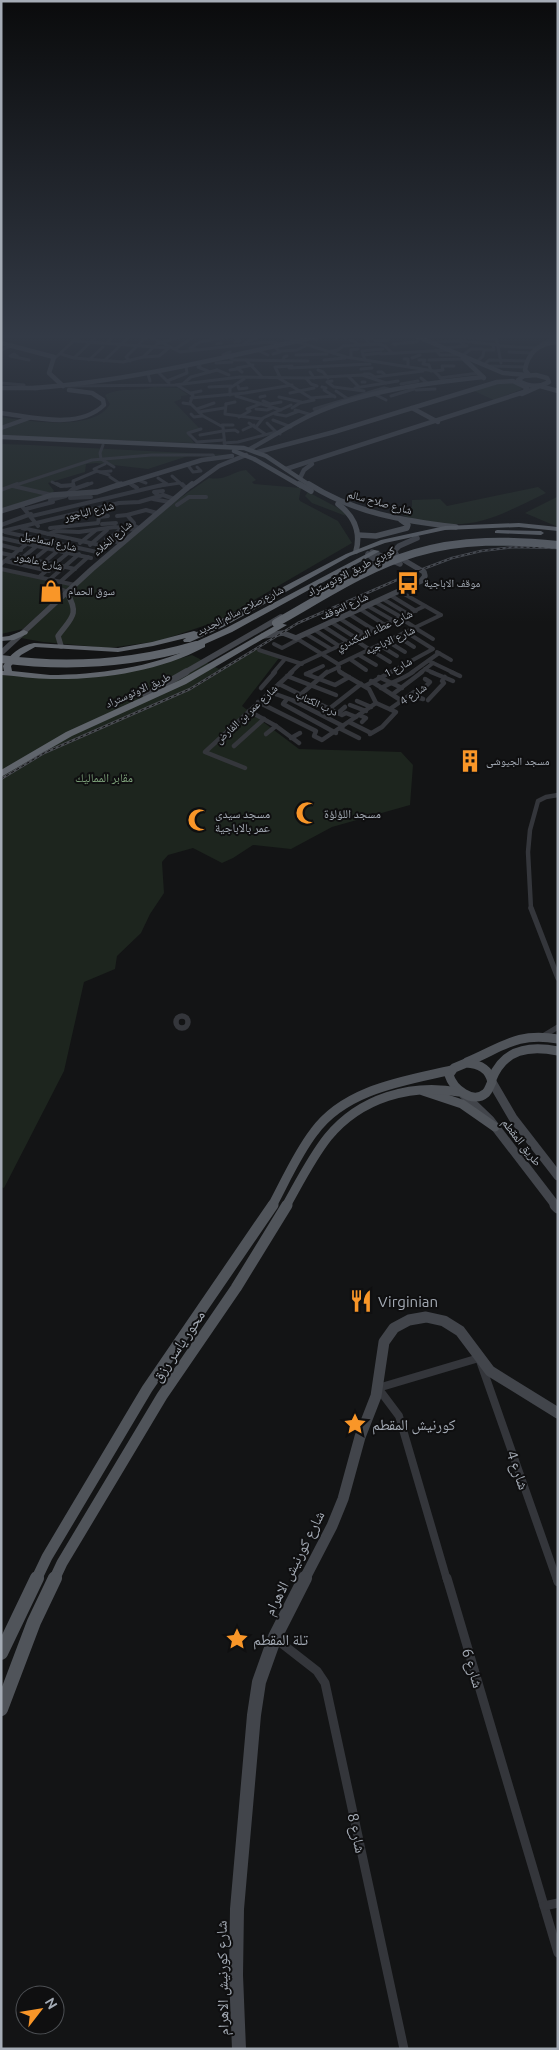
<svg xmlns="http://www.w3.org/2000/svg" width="559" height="2050" font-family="Ubuntu,'Noto Naskh Arabic',sans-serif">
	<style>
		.green { fill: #1d251e }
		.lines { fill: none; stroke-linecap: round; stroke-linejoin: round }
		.street-far5 { stroke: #34363b; stroke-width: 3 }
		.street-far4 { stroke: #34363b; stroke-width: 4 }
		.street-far3 { stroke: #34363b; stroke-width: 4.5 }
		.street-far2 { stroke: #34363b; stroke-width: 5.5 }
		.street-far1 { stroke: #34363b; stroke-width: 8 }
		.street { stroke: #34363b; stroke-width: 9 }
		.secondary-far5 { stroke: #42454b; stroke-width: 4.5 }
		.secondary-far4 { stroke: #42454b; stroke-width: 5.5 }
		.secondary-far3 { stroke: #42454b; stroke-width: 7 }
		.secondary-far2 { stroke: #42454b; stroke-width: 9 }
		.secondary-far1 { stroke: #42454b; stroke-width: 11 }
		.secondary { stroke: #42454b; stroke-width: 14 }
		.primary-far4 { stroke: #50545a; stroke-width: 4.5 }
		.primary-far3 { stroke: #50545a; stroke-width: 5.5 }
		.primary-far2 { stroke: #50545a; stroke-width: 9 }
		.primary-far1 { stroke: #50545a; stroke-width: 11 }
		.primary { stroke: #50545a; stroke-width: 14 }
		.highway { fill: #60656c; fill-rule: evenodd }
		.rail-casing { stroke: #494c52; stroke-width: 2.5 }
		.rail { stroke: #0f0f10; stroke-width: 1; stroke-dasharray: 3; stroke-linecap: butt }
		.highway-bridge { stroke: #60656c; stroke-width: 8 }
		.labels { text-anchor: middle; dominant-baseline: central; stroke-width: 4; stroke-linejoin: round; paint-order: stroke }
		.far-street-label { font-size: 11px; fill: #a5acb6; stroke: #0f0f10 }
		.far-poi-label { font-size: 11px; fill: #a5acb6; stroke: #0f0f10; text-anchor: start }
		.park-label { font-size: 12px; fill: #7ea27b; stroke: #0f0f10 }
		.poi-label { font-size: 12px; fill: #a5acb6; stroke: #0f0f10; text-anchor: start }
		.street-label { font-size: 12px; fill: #a5acb6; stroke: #0f0f10 }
		.near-poi-label { font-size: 15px; fill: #a5acb6; stroke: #0f0f10; text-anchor: start }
		.near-street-label { font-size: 15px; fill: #a5acb6; stroke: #0f0f10 }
	</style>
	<rect width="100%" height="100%" fill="#131415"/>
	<!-- green -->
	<g class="green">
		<path d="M499 383H515L522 389 494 400 474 391Z"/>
		<path d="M154 387 178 388 188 395 181 396V399L174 402 201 430 187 433 194 443 1 436V417C27 421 95 432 110 404L105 395C120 387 139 392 154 387Z"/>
		<path d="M1 444 31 445 226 455 188 456 148 469 96 463 86 464 85 472 48 483 54 491 51 494 1 510Z"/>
		<path d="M246 470 256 480 252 482 254 484 301 488 299 499 300 501 338 521 352 543 218 621 159 641 109 648 43 642 21 638C81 583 140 523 209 478 226 481 231 472 246 470Z"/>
		<path d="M538 487 546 493C488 521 469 534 403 516L409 512 407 509 412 507V500L440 499 447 506Z"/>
		<path d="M308 492 342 510 346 516 312 503 305 496Z"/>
		<path d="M557 497 558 527 525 513Z"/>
		<path d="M1 570 71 585 23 629 1 634Z"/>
		<path d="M258 647 279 658 242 706 299 749 401 752 413 765 410 805 332 827 291 849 253 845 233 858 222 863 193 848 168 855 162 862 164 893 150 914 141 933 117 956 115 969 84 982 64 1071 4 1188 1 1187V675L65 679 171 661 192 655 219 669Z"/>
	</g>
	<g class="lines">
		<!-- street-far5 -->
		<g class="street-far5">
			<path d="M149 336 180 352 267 342 286 344"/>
			<path d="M279 336 346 357 434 371 444 381"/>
			<path d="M334 336 336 338"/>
			<path d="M343 336 346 338"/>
			<path d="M496 336 501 363"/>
			<path d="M309 337 317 340"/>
			<path d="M460 337 497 339"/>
			<path d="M235 338 240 341 235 342"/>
			<path d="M351 340 360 345"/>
			<path d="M74 341 168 348"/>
			<path d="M375 341 388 340"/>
			<path d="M108 342 113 336"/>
			<path d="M428 342 462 341 498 345"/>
			<path d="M245 343 260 336"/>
			<path d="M217 344 221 343"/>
			<path d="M541 344 558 336"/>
			<path d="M370 345 365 338H372"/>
			<path d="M396 345 393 344 417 342 418 337"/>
			<path d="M498 346 537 348"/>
			<path d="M443 348 467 346 461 343"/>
			<path d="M175 349 195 336"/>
			<path d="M195 349 190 348 200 342 230 336"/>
			<path d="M1 350 11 346"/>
			<path d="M257 350 268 355"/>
			<path d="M436 350 440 355H460"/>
			<path d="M280 351 297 350 305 346"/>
			<path d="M331 351 338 350 343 346 379 344 385 346 392 353"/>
			<path d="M509 352 532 353"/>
			<path d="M61 354 74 358 123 362 143 357 157 344 181 336"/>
			<path d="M273 354 280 352 275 347"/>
			<path d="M381 354 448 350"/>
			<path d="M296 355 327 354"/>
			<path d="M363 355 381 353"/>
			<path d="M462 356 471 349H482"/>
			<path d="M18 357 14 354 10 356 29 360"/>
			<path d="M144 357 159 356 170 347"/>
			<path d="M228 357 234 360H246L262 377"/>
			<path d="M55 358 79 336"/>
			<path d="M74 358 97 336"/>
			<path d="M227 358 223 355 230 352"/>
			<path d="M351 358V350L358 349"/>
			<path d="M412 358 420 355"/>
			<path d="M404 359H408V366"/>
			<path d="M89 360 103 347"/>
			<path d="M246 360 308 361"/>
			<path d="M324 360 345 358"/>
			<path d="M365 360 362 351 383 349"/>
			<path d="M419 360H425L423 364 429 365 431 371"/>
			<path d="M429 360 463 359"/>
			<path d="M104 361 130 336"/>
			<path d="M130 361 126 357 147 336"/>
			<path d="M283 361 284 357 287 356"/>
			<path d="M477 362 483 356 484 350H494L493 345"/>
			<path d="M216 363 232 362"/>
			<path d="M484 365 489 360 526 361"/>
			<path d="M200 366 198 367 210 372"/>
			<path d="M487 366 525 367"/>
			<path d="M289 368 370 364"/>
			<path d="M361 369 372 368"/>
			<path d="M217 370 229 375"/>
			<path d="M230 370 237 369"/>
			<path d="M318 370 323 372 328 378"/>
			<path d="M435 371 443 370 442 366H454"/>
			<path d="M158 372 169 383"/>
			<path d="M242 372 237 368 253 365"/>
			<path d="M310 372 314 378"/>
			<path d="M378 372H382L385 375"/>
			<path d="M148 374 150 381"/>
			<path d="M364 374H370L375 377 423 371"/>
			<path d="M348 376 359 387"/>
			<path d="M277 377 311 398 334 396"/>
			<path d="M280 377 275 367 292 366"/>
			<path d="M306 378 311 384 317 386"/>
			<path d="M421 378 427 383"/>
			<path d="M440 378 479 373"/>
			<path d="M167 381 187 373 186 366"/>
			<path d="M332 381 327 382 334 387 364 391"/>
			<path d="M362 382H365"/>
			<path d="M1 383 24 385"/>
			<path d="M184 383 191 377 217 370"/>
			<path d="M401 384 418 381"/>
			<path d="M177 385 193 395 190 403 203 416 223 427 225 446"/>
			<path d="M68 386 175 385 240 377 306 378 362 375 386 383"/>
			<path d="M238 386 239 389 247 388"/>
			<path d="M209 387 231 386"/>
			<path d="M322 387 326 388 324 390 335 397"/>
			<path d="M355 388 398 381"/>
			<path d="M416 390 435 389"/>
			<path d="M336 391 348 399"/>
			<path d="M191 393 201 391"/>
			<path d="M290 393 314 388"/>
			<path d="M230 395V388L244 379"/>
			<path d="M376 395 386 400"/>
			<path d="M236 396 281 410"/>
			<path d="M391 396 414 389"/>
			<path d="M260 397 265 396"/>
			<path d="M279 397 301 402"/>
			<path d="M191 398 245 393 292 385"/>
			<path d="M263 401 270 404 281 402"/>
			<path d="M183 403 190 404"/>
			<path d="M226 404 225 414 262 419"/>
			<path d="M226 404 235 402"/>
			<path d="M292 408 300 403 314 400"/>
			<path d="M197 409 214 403"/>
			<path d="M256 409 267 410 272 408"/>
			<path d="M295 410 312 415"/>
			<path d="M199 412 224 408"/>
			<path d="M318 412 314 409 384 388 393 390"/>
			<path d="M191 414 194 417 202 416"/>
			<path d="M275 414 286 416 299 411"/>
			<path d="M239 417 250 411 247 409 260 404"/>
			<path d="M273 420 291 427"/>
			<path d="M249 423 265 434"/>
			<path d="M267 423 276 432"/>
			<path d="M222 425H233"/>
			<path d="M256 427 263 418 291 405"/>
			<path d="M201 429 188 433 197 442 224 440"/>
			<path d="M243 430 254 425"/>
			<path d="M223 431 235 430 238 432"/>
			<path d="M200 435 223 431"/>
			<path d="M224 443 238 442 276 432 280 434"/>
			<path d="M103 445 100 453 101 459 114 467"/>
			<path d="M187 464 193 472 201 471 197 467"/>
			<path d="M97 471 109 475"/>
			<path d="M100 472 111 471"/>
			<path d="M172 476 180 483"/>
			<path d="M110 477 122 485"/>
			<path d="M158 478 167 484"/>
			<path d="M138 480 146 483"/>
			<path d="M52 482 60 486"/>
			<path d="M129 483 133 486"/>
			<path d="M13 486 92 460 151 455H213L215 458"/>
			<path d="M66 486 73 485"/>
			<path d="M74 486 73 481 97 471 94 469 105 464"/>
			<path d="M84 486 92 483"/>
			<path d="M160 486 180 483 183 486"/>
		</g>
		<!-- street-far4 -->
		<g class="street-far4">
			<path d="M57 484 61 486 73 485"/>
			<path d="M131 484 137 488"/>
			<path d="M182 484 187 489"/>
			<path d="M13 486 52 495"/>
			<path d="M74 489 88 484"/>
			<path d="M1 490 17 484"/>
			<path d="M68 493 74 488 73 484"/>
			<path d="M159 496 154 492 163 491"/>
			<path d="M70 498 91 497"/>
			<path d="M153 499 169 502"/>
			<path d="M50 500 66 496"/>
			<path d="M21 505 38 526"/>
			<path d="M177 505 189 497H206"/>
			<path d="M26 509 53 502"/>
			<path d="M32 516 166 484"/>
			<path d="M117 516 127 515"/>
			<path d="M102 524 116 523"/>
			<path d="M1 525 31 514"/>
			<path d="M22 528 104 546"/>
			<path d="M50 528 98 523 99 517 108 516"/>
			<path d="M139 528 133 525 134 523 127 515 146 510 157 513"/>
			<path d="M3 531 119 503 139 502 163 495 174 499"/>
			<path d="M5 532 97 552"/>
			<path d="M48 534 56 531 79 532 115 527 136 530"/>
			<path d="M1 538 91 558"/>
			<path d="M106 539 121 543"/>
			<path d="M80 543 96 530"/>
			<path d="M1 545 21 550"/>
			<path d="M90 545 107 530"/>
			<path d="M99 548 122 528"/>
			<path d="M1 553 75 569"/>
			<path d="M22 558 38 545"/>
			<path d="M33 560 49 547"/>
			<path d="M5 561 49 571"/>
			<path d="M1 564 28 543"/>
			<path d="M42 564 60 549"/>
			<path d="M1 569 75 585"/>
			<path d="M39 577 69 552"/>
			<path d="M49 580 79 554"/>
			<path d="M60 582 88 557"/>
			<path d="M48 584 68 592"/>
			<path d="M399 591 441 615"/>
			<path d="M390 595 416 611"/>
			<path d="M383 599 408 614"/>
			<path d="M375 602 401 617"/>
			<path d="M368 606 394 621"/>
			<path d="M360 609 385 625"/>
			<path d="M349 614 374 630"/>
			<path d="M339 618 364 634"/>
			<path d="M400 618 416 628"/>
			<path d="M331 622 356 638"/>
			<path d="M323 626 348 642"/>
			<path d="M415 628 433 639"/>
			<path d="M315 630 339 646"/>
			<path d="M306 634 331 649"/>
			<path d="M397 636 414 647"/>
			<path d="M296 638 338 664 339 671 342 673"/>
			<path d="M353 639 390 662"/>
			<path d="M387 641 405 652"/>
			<path d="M274 644 282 648 299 639"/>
			<path d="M379 645 397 656"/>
			<path d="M259 650 302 664"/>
			<path d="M437 652 451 660"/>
			<path d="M359 655 376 665"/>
			<path d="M350 659 366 670"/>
			<path d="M431 662 454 673"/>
			<path d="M339 664 441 615"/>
			<path d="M425 669 434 673"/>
			<path d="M273 673 285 659"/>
			<path d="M290 673 300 664 425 606"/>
			<path d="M308 673 323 666"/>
			<path d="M326 673 339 667"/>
			<path d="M389 673 433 649 406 632"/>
			<path d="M411 673 439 653"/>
			<path d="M420 673 433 663"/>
		</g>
		<!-- street-far3 -->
		<g class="street-far3">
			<path d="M340 672 369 689 376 703 396 712 382 727 370 734"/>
			<path d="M431 672 453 681"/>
			<path d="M451 672 460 676"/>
			<path d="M306 674 335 685 349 677"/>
			<path d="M306 674 311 672"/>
			<path d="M287 676 336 695"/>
			<path d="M379 677 402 688"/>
			<path d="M371 681 402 701"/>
			<path d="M279 684 342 715 346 713 356 717"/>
			<path d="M365 686 391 672"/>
			<path d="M261 688 275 672"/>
			<path d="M381 688C392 682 403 679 413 672"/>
			<path d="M270 692 292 700 343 726"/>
			<path d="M393 694 422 672"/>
			<path d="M300 695 327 672"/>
			<path d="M411 695 423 699"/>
			<path d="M287 699 283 704 336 733"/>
			<path d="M428 700 444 683 442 681 445 677"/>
			<path d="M357 701 371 707"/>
			<path d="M258 702 316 731 314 736 322 740 376 703"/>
			<path d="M350 705 366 711"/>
			<path d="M329 709 361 684"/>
			<path d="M390 709 414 692 419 693 430 682 425 679"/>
			<path d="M249 711 276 726 299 743"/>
			<path d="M338 713 345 707"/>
			<path d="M359 715 366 718 362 722"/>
			<path d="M349 722 371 733"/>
			<path d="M341 729 359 738"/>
			<path d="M266 734 276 726"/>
			<path d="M291 738 300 733"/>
			<path d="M234 746 264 719"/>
			<path d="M245 768 205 752 292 672"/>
			<path d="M531 909 528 852 530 830 538 801 546 797 558 795"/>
		</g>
		<!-- street-far2 -->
		<g class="street-far2">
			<path d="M531 908 558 978"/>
			<circle cx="182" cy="1022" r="6"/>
			<path d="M543 1036 558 1027"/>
		</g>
		<!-- street-far1 -->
		<path class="street-far1" d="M447 1580 399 1416 378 1388 479 1358 557 1580"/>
		<!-- street -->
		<g class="street">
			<path d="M447 1578 558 1953"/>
			<path d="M557 1578 558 1582"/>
			<path d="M276 1639 317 1671 325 1683 404 2049"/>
			<path d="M544 1906 558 1903"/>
		</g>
		<!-- secondary-far5 -->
		<g class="secondary-far5">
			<path d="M416 336 503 373 528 375"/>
			<path d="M1 343 54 357 49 373 63 386"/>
			<path d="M463 358 484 378"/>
			<path d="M529 375 525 370C528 352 540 343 558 342"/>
			<path d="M536 375 547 378 549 382C538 388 528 387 518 380L524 376Z"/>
			<path d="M1 388H38"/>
			<path d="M34 388C131 381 225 357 320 336"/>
			<path d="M522 394 540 386 558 391"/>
			<path d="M412 408 438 422"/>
			<path d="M1 413C33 417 78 430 104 405L103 400 92 393 69 390"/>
			<path d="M1 428 29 418"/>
			<path d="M250 449C270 438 290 425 311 415 363 391 426 383 483 377"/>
			<path d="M258 452 334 432 497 382 513 381 527 388 524 392 286 469"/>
			<path d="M300 478 304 470 312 464"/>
			<path d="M117 486 202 460 232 456"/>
			<path d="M191 486 219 466 246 455"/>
		</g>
		<!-- secondary-far4 -->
		<g class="secondary-far4">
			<path d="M1 511 52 495 97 492 121 484"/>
			<path d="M372 552 400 564"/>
			<path d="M364 570 378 562 368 554"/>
			<path d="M263 636 283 633 296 638 421 581 425 576 424 572 397 556 394 551 399 546 417 538"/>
			<path d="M61 646 58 636C71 618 80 615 67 593"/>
			<path d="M1 653 92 569 192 484"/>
			<path d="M184 673 281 617"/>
		</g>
		<!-- secondary-far3 -->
		<path class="secondary-far3" d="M146 695 186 672"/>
		<!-- secondary-far2 -->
		<g class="secondary-far2">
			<path d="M492 1082 513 1118 558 1176"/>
			<path d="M463 1094 490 1120 556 1206"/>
		</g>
		<!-- secondary-far1 -->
		<g class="secondary-far1">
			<path d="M555 1205 558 1208"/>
			<path d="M304 1580 332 1526 343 1499 360 1437 376 1396 384 1342 394 1328 409 1320 426 1317 444 1321 460 1331 490 1371 558 1413"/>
		</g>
		<!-- secondary -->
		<path class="secondary" d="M239 2049 236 1975 237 1909 254 1715 259 1682 275 1637 305 1578"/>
		<!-- primary-far4 -->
		<g class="primary-far4">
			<path d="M1 437 244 448 266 456 311 486"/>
			<path d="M234 451 254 459 301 486"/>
		</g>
		<!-- primary-far3 -->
		<g class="primary-far3">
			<path d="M299 484 311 491"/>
			<path d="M309 484C354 513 404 521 456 527"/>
			<path d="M338 504C354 516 361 532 356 551"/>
			<path d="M358 535 376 536 407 528 408 525 401 520"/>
		</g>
		<!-- primary-far2 -->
		<g class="primary-far2">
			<path d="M467 1062C503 1047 516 1032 558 1039"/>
			<path d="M466 1063C479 1064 489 1068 492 1082 490 1085 489 1090 486 1093 472 1105 453 1088 449 1075L454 1068Z"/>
			<path d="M492 1079C504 1049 529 1045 558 1051"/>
			<path d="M423 1091 462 1104 495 1127"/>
			<path d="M272 1206C285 1182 297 1154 314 1132 345 1089 404 1081 452 1070"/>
			<path d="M286 1206C299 1183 312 1157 328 1137 360 1098 411 1083 459 1092"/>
		</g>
		<!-- primary-far1 -->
		<g class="primary-far1">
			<path d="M36 1580 47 1557 147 1389 273 1205"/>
			<path d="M54 1580 62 1563 162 1396 236 1288 287 1205"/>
		</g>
		<!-- primary -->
		<g class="primary">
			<path d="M1 1653 37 1578"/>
			<path d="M1 1709 34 1622 55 1578"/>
		</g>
		<!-- highway -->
		<g class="highway">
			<path d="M519 523 558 527V531L519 527 445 530 385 543 350 556 223 627 190 642H184L183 640 186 638 153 646 118 652 35 647 21 655 11 666 12 671C25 672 37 674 50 675 94 675 155 667 193 647V643L226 628 374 550 380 551 232 632 205 644V647C160 671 102 680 51 679 35 679 18 676 1 675V671H4L3 666C10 654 20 646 34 643L118 648 152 642 194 631 197 632 346 554 381 540 445 526Z"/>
			<path d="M497 530 541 531 544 533 541 535 495 533V531Z"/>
			<path d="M280 623 287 625 186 684 72 736 1 777V770L66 732 180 680Z"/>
			<path d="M24 630 28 632 27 634 14 640 1 641V637L9 636Z"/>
		</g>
		<defs>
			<path id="rail" d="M1 779 44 753 190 689 298 623 415 572 452 558 481 551 514 547 558 548"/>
		</defs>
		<!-- rail casing -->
		<use href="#rail" class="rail-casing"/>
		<!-- rail -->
		<use href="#rail" class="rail"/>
		<!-- highway-bridge -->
		<g class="highway-bridge">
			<path d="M276 623C321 598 365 568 415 553 461 539 510 540 558 545"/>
			<path d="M1 659C68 668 131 664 196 645"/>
		</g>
	</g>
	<!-- sky -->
	<linearGradient id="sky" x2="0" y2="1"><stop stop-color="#0a0b0c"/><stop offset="0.54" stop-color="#333a46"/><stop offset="1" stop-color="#333a46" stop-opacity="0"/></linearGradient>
	<rect width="559" height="623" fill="url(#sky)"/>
	<!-- icons -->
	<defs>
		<symbol id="bus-bare" viewBox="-9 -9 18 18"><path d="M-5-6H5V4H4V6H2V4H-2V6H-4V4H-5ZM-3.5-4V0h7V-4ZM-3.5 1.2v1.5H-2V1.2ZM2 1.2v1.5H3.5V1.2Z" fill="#f99628" stroke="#0f0f10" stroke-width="2.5" paint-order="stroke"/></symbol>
		<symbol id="shop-bare" viewBox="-9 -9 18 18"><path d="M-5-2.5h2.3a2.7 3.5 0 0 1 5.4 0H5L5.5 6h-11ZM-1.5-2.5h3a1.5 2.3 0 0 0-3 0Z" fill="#f99628" stroke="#0f0f10" stroke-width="2.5" paint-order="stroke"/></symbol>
		<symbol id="building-bare" viewBox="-9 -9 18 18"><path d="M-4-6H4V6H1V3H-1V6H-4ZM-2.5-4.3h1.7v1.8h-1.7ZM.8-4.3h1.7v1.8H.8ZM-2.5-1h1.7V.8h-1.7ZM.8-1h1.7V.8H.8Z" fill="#f99628" stroke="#0f0f10" stroke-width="2.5" paint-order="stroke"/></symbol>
		<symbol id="mosque-bare" viewBox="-9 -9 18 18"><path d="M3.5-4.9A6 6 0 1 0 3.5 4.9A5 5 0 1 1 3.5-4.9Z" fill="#f99628" stroke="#0f0f10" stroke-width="2.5" paint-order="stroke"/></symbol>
		<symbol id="restaurant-bare" viewBox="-9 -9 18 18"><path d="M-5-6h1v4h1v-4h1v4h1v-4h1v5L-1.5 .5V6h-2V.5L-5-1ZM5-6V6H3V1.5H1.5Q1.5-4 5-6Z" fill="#f99628" stroke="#0f0f10" stroke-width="2.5" paint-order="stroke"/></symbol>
		<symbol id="sight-bare" viewBox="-9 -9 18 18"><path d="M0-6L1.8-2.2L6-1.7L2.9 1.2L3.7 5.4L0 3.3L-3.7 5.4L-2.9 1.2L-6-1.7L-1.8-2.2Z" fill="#f99628" stroke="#0f0f10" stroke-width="2.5" paint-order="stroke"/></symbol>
	</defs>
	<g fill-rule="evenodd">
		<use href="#bus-bare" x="392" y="567" width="32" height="32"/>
		<use href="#shop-bare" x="35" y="575" width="32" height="32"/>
		<use href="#building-bare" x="454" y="745" width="32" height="32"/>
		<use href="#mosque-bare" x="291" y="797" width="32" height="32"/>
		<use href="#mosque-bare" x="183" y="804" width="32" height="32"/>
		<use href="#restaurant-bare" x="345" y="1285" width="32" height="32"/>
		<use href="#sight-bare" x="339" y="1408" width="32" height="32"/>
		<use href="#sight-bare" x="221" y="1623" width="32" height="32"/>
	</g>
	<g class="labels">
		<!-- far-street labels -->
		<g class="far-street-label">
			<text transform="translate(380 502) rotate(15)">شارع صلاح سالم</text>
			<text transform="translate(89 511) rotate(-14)">شارع الباجور</text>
			<text transform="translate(112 538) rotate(-41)">شارع الخلاء</text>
			<text transform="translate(49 541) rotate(13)">شارع اسماعيل</text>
			<text transform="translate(39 561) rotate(13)">شارع عاشور</text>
			<text transform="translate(351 571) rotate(-27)">كوبري طريق الاوتوستراد</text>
			<text transform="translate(344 606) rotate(-24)">شارع الموقف</text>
			<text transform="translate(240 610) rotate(-27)">شارع صلاح سالم الجديد</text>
			<text transform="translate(374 630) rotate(-25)">شارع عطاء السكندري</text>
			<text transform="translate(390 640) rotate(-25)">شارع الاباجيه</text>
			<text transform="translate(398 667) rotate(-28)">شارع 1</text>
			<text transform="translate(138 690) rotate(-24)">طريق الاوتوستراد</text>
			<text transform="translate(413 694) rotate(-34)">شارع 4</text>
			<text transform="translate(317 703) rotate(25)">درب الكتاب</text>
			<text transform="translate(246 714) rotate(-43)">شارع عمر بن الفارض</text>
		</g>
		<!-- far-poi labels -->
		<g class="far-poi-label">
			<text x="424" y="583">موقف الاباجية</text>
			<text x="68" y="591">سوق الحمام</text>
			<text x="486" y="761">مسجد الجيوشى</text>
		</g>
		<!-- park labels -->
		<g class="park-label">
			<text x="104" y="777">مقابر المماليك</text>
		</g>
		<!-- poi labels -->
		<g class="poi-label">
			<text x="215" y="813">مسجد سيدى<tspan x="215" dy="14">عمر بالاباجية</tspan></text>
			<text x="324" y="813">مسجد اللؤلؤة</text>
		</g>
		<!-- street labels -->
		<g class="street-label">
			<text transform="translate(522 1142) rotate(52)">طريق المقطم</text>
		</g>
		<!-- near-poi labels -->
		<g class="near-poi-label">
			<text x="378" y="1301">Virginian</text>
			<text x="372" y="1424">كورنيش المقطم</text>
			<text x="253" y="1639">تلة المقطم</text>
		</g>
		<!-- near-street labels -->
		<g class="near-street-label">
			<text transform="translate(178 1346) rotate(-56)">محور ياسر رزق</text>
			<text transform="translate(518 1470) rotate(71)">شارع 4</text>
			<text transform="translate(294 1563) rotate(-63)">شارع كورنيش الاهرام</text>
			<text transform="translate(473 1668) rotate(73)">شارع 6</text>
			<text transform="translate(357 1833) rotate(78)">شارع 8</text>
			<text transform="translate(222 1978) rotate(-91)">شارع كورنيش الاهرام</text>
		</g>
	</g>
	<!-- border -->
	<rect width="559" height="2050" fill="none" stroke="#a5acb6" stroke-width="5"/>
	<!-- north arrow -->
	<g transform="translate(40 2010) rotate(59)"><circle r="24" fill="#0f0f10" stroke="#4b4e52"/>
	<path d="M0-4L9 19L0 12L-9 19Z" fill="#f99628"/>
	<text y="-8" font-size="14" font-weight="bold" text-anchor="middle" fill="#a5acb6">N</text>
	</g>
</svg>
